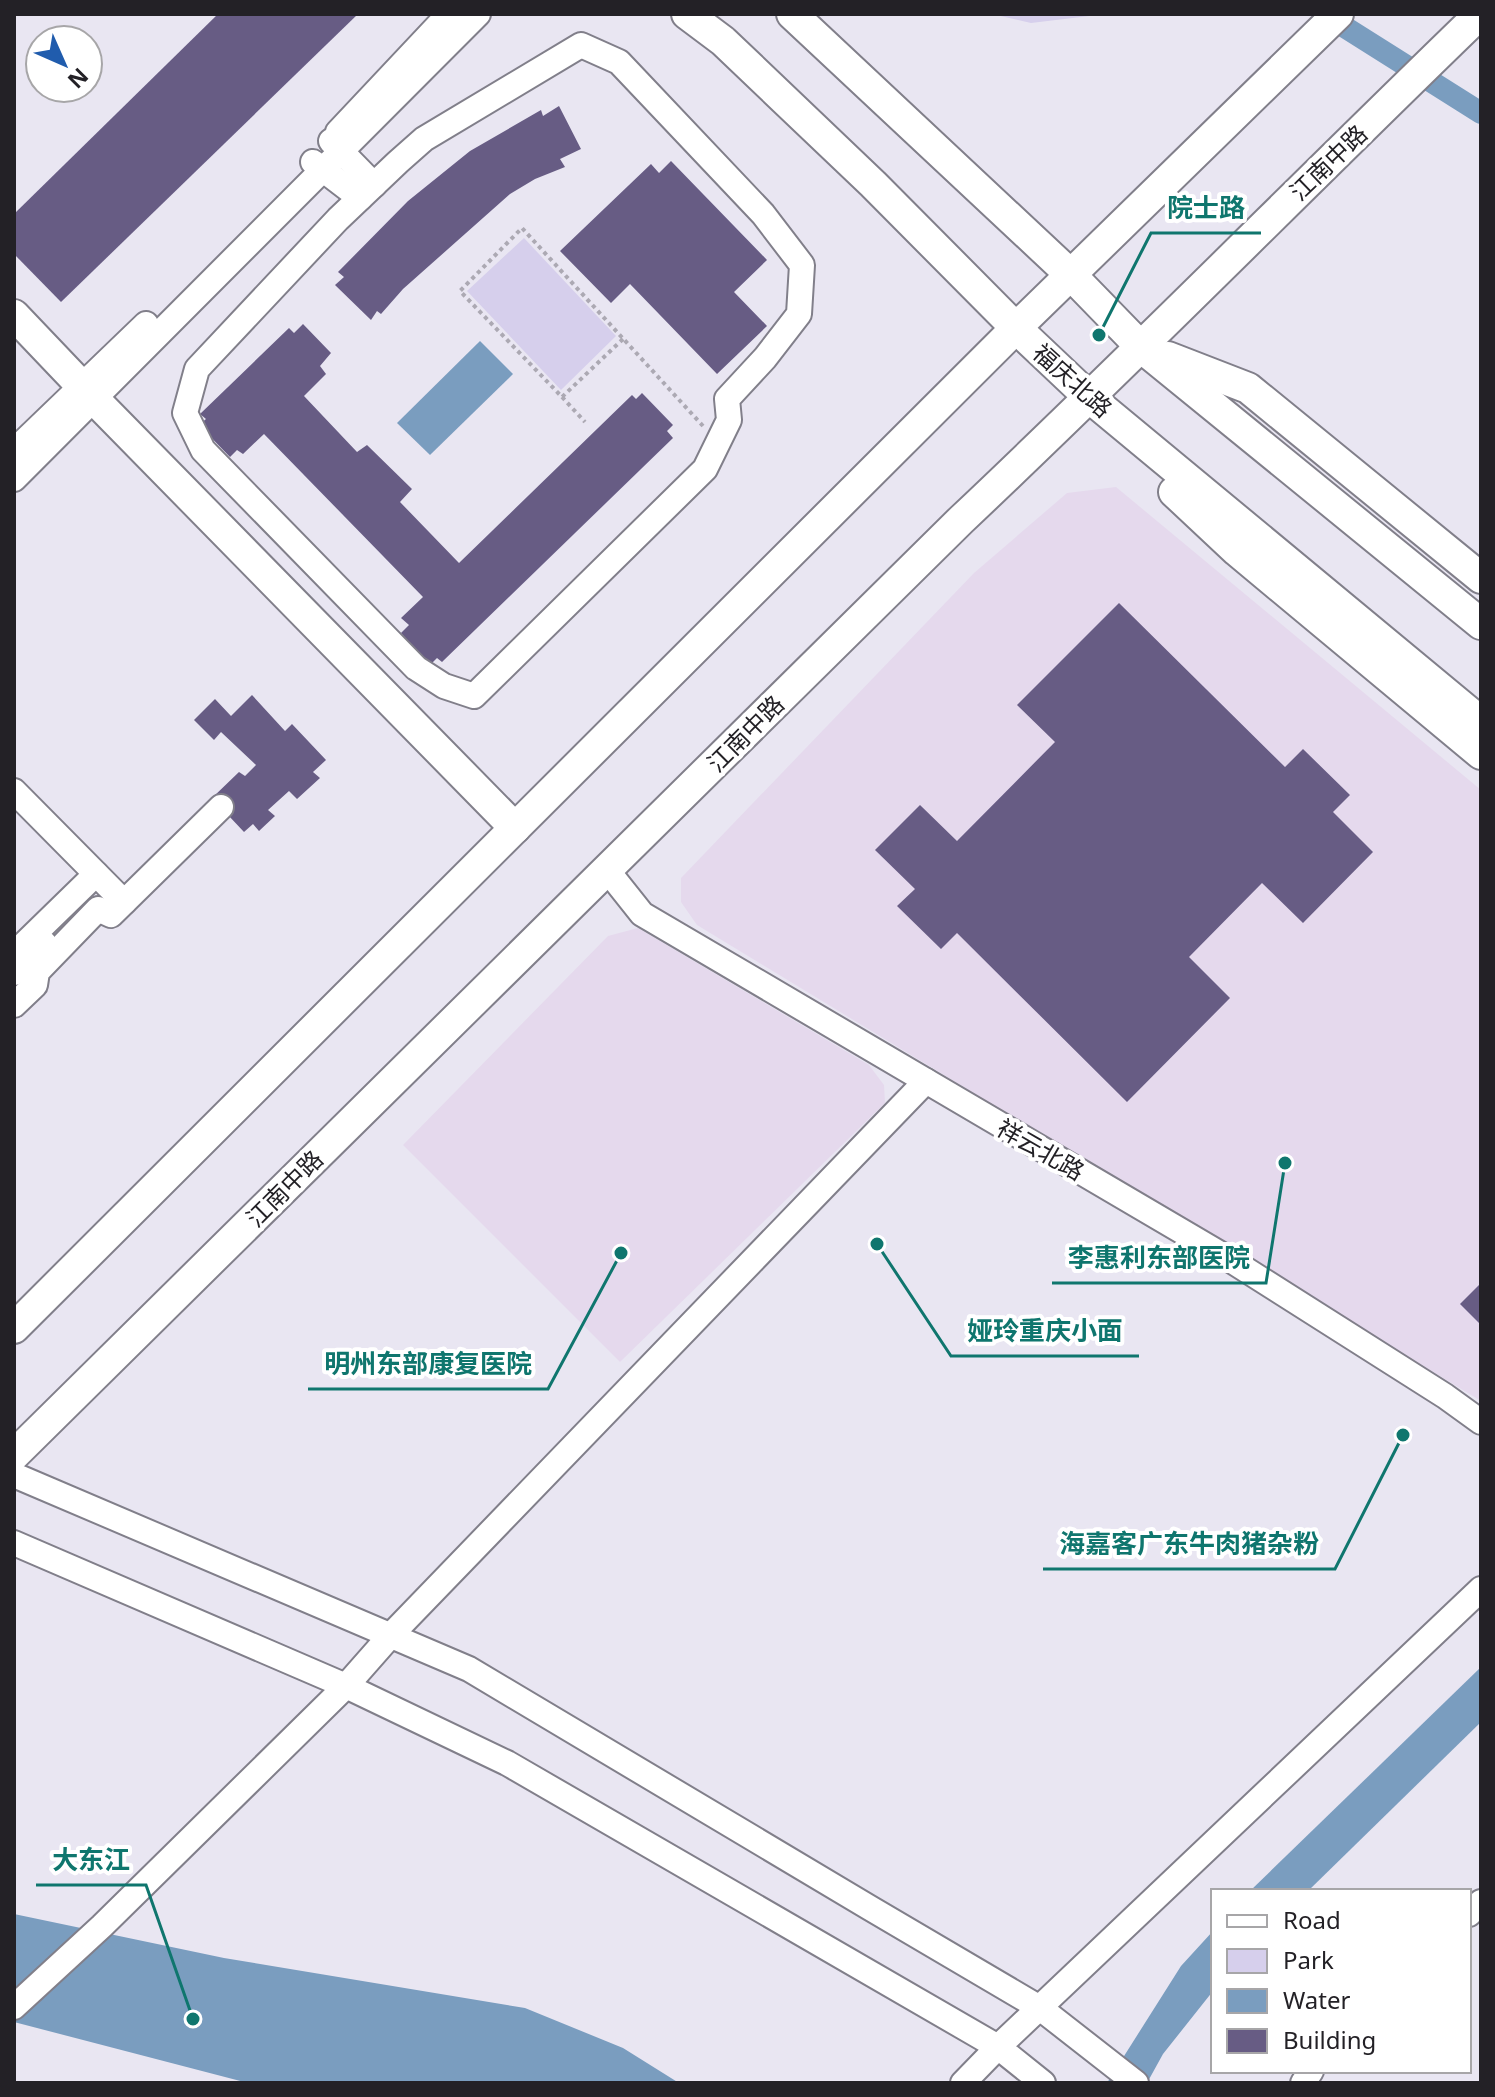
<svg xmlns="http://www.w3.org/2000/svg" width="1495" height="2097" font-family="'Noto Sans','Noto Sans SC',sans-serif">
	<style>
		.medical { fill: #e5d9ed }
		.green { fill: #d6cfec }
		.water { fill: #7a9dbf }
		.lines { fill: none; stroke-linecap: round; stroke-linejoin: round }
		.canal { stroke: #7a9dbf; stroke-width: 22 }
		.building { fill: #675c84 }
		.minor-casing { stroke: #817f8a; stroke-width: 28 }
		.major-casing { stroke: #817f8a; stroke-width: 34 }
		.path { stroke: #aca9b3; stroke-width: 4; stroke-dasharray: 4 4; stroke-linecap: butt }
		.minor { stroke: #fff; stroke-width: 24 }
		.major { stroke: #fff; stroke-width: 30 }
		.labels { text-anchor: middle; dominant-baseline: central; stroke-width: 8; stroke-linejoin: round; paint-order: stroke }
		.street-label { font-size: 24px; fill: #232126; stroke: #fff }
		.leader { fill: none; stroke: #0f766e; stroke-width: 3 }
		.callout-dot { fill: #0f766e; stroke: #fff; stroke-width: 3 }
		.callout-label { font-size: 26px; text-anchor: middle; font-weight: bold; fill: #0f766e; stroke: #fff; stroke-width: 8; stroke-linejoin: round; paint-order: stroke }
	</style>
	<rect width="100%" height="100%" fill="#e9e6f2"/>
	<!-- medical -->
	<g class="medical">
		<path d="M1116 487 1481 790V1401L697 925 681 902V878L974 573 1067 493Z"/>
		<path d="M638 928 869 1065 884 1085 885 1103 620 1362 403 1145 608 936Z"/>
	</g>
	<!-- green -->
	<g class="green">
		<path d="M992 14H1106L1031 23Z"/>
		<path d="M524 238 616 336 561 390 467 291Z"/>
	</g>
	<!-- water -->
	<g class="water">
		<path d="M480 341 513 374 430 455 397 423Z"/>
		<path d="M1481 1667V1722L1308 1891H1250Z"/>
		<path d="M14 1914 224 1958 525 2008 623 2048 679 2083H248L14 2022Z"/>
		<path d="M1213 1931V1991L1163 2054 1147 2083H1107L1181 1966Z"/>
	</g>
	<g class="lines">
		<!-- canal -->
		<path class="canal" d="M1324 14 1481 113"/>
	</g>
	<!-- building -->
	<g class="building">
		<path d="M218 14H358L61 302 14 254V214Z"/>
		<path d="M559 106 581 149 560 159 565 167 535 179 510 194 403 289 381 314 377 311 371 320 335 285 344 277 338 272 408 201 470 151 541 110 543 116Z"/>
		<path d="M671 161 767 260 734 292 767 326 717 374 630 284 611 303 560 251 651 164 659 173Z"/>
		<path d="M303 324 331 353 320 366 326 374 304 396 357 452 367 445 412 489 400 502 459 563 632 395 636 399 642 393 673 425 667 431 673 438 442 662 437 658 429 666 401 633 409 625 401 618 423 597 264 434 243 454 237 450 230 457 199 425 206 419 200 414 289 328 294 333Z"/>
		<path d="M1119 603 1285 767 1303 749 1350 795 1333 812 1373 852 1303 923 1262 883 1189 957 1230 998 1127 1102 957 933 941 949 897 906 915 889 875 850 920 805 957 841 1055 742 1017 705Z"/>
		<path d="M252 695 285 731 292 724 326 760 313 772 320 778 297 799 289 791 268 810 275 816 259 831 253 824 244 832 212 798 239 772 245 776 256 765 221 732 214 740 194 720 215 699 231 716Z"/>
		<path d="M1481 1283V1325L1460 1304Z"/>
	</g>
	<g class="lines">
		<defs>
			<g id="minor">
				<path d="M581 45 619 62 763 214 802 265 799 314 765 358 727 399 729 420 705 469 474 696 444 686 416 668 203 450 185 413 197 369 338 219 398 162 424 139Z"/>
				<path d="M338 132 449 14"/>
				<path d="M331 141 374 185"/>
				<path d="M313 162 360 198"/>
				<path d="M14 451 146 324"/>
				<path d="M14 479 478 14"/>
				<path d="M14 791 124 902"/>
				<path d="M607 870 642 914 1229 1259 1445 1396 1481 1422"/>
				<path d="M18 950 96 874"/>
				<path d="M14 973 44 943"/>
				<path d="M14 1005 35 985 37 972 98 909 111 915 221 807"/>
				<path d="M14 1475 469 1669 870 1908 1040 2008 1136 2083"/>
				<path d="M14 1543 346 1686 507 1763 998 2047 1043 2083"/>
				<path d="M1469 1914 1481 1902"/>
				<path d="M14 2007 102 1926 346 1686 390 1636 926 1081"/>
				<path d="M963 2083 998 2047 1481 1589"/>
				<path d="M1303 2083 1311 2071"/>
			</g>
			<g id="major">
				<path d="M687 14 723 41 873 184 1016 328 1090 398 1481 722"/>
				<path d="M792 14 1071 275 1141 347 1481 624"/>
				<path d="M14 315 94 399 515 828"/>
				<path d="M1168 357 1248 388 1481 578"/>
				<path d="M1174 492 1237 551 1481 754"/>
				<path d="M14 1328 1016 328 1338 14"/>
				<path d="M14 1455 961 520C1137 354 1306 182 1480 14"/>
			</g>
		</defs>
		<!-- minor casing -->
		<use href="#minor" class="minor-casing"/>
		<!-- major casing -->
		<use href="#major" class="major-casing"/>
		<!-- path -->
		<g class="path">
			<path d="M623 339 562 397 460 291 522 228 703 426"/>
			<path d="M562 397 585 422"/>
		</g>
		<!-- minor -->
		<use href="#minor" class="minor"/>
		<!-- major -->
		<use href="#major" class="major"/>
	</g>
	<g class="labels">
		<!-- street labels -->
		<g class="street-label">
			<text transform="translate(1328 162) rotate(-44)">江南中路</text>
			<text transform="translate(1073 380) rotate(42)">福庆北路</text>
			<text transform="translate(745 733) rotate(-45)">江南中路</text>
			<text transform="translate(1041 1149) rotate(30)">祥云北路</text>
			<text transform="translate(284 1188) rotate(-45)">江南中路</text>
		</g>
	</g>
	<!-- callouts -->
	<path class="leader" d="M1099 335L1151 233H1261M1285 1163L1266 1283H1052M877 1244L951 1356H1139M621 1253L548 1389H308M1403 1435L1335 1569H1043M193 2019L146 1885H36"/>
	<g class="callout-dot">
		<circle cx="1099" cy="335" r="8"/>
		<circle cx="1285" cy="1163" r="8"/>
		<circle cx="877" cy="1244" r="8"/>
		<circle cx="621" cy="1253" r="8"/>
		<circle cx="1403" cy="1435" r="8"/>
		<circle cx="193" cy="2019" r="8"/>
	</g>
	<g class="callout-label">
		<text x="1206" y="217">院士路</text>
		<text x="1159" y="1267">李惠利东部医院</text>
		<text x="1045" y="1340">娅玲重庆小面</text>
		<text x="428" y="1373">明州东部康复医院</text>
		<text x="1189" y="1553">海嘉客广东牛肉猪杂粉</text>
		<text x="91" y="1869">大东江</text>
	</g>
	<!-- border -->
	<rect width="1495" height="2097" fill="none" stroke="#232126" stroke-width="32"/>
	<!-- legend -->
	<rect x="1211" y="1889" width="260" height="184" fill="#ffffff" stroke="#a7a6a8" stroke-width="2"/>
	<rect x="1227" y="1915" width="40" height="12" fill="#ffffff" stroke="#a7a6a8" stroke-width="2"/>
	<text x="1283" y="1929" font-size="24" fill="#232126">Road</text>
	<rect x="1227" y="1949" width="40" height="24" fill="#d6cfec" stroke="#a7a6a8" stroke-width="2"/>
	<text x="1283" y="1969" font-size="24" fill="#232126">Park</text>
	<rect x="1227" y="1989" width="40" height="24" fill="#7a9dbf" stroke="#a7a6a8" stroke-width="2"/>
	<text x="1283" y="2009" font-size="24" fill="#232126">Water</text>
	<rect x="1227" y="2029" width="40" height="24" fill="#675c84" stroke="#a7a6a8" stroke-width="2"/>
	<text x="1283" y="2049" font-size="24" fill="#232126">Building</text>
	<!-- north arrow -->
	<g transform="translate(64 64) rotate(135)"><circle r="38" fill="#ffffff" stroke="#a7a6a8" stroke-width="2"/>
	<path d="M0-6L14 30L0 20L-14 30Z" fill="#205cad"/>
	<text y="-12" font-size="22" font-weight="bold" text-anchor="middle" fill="#232126">N</text>
	</g>
</svg>
